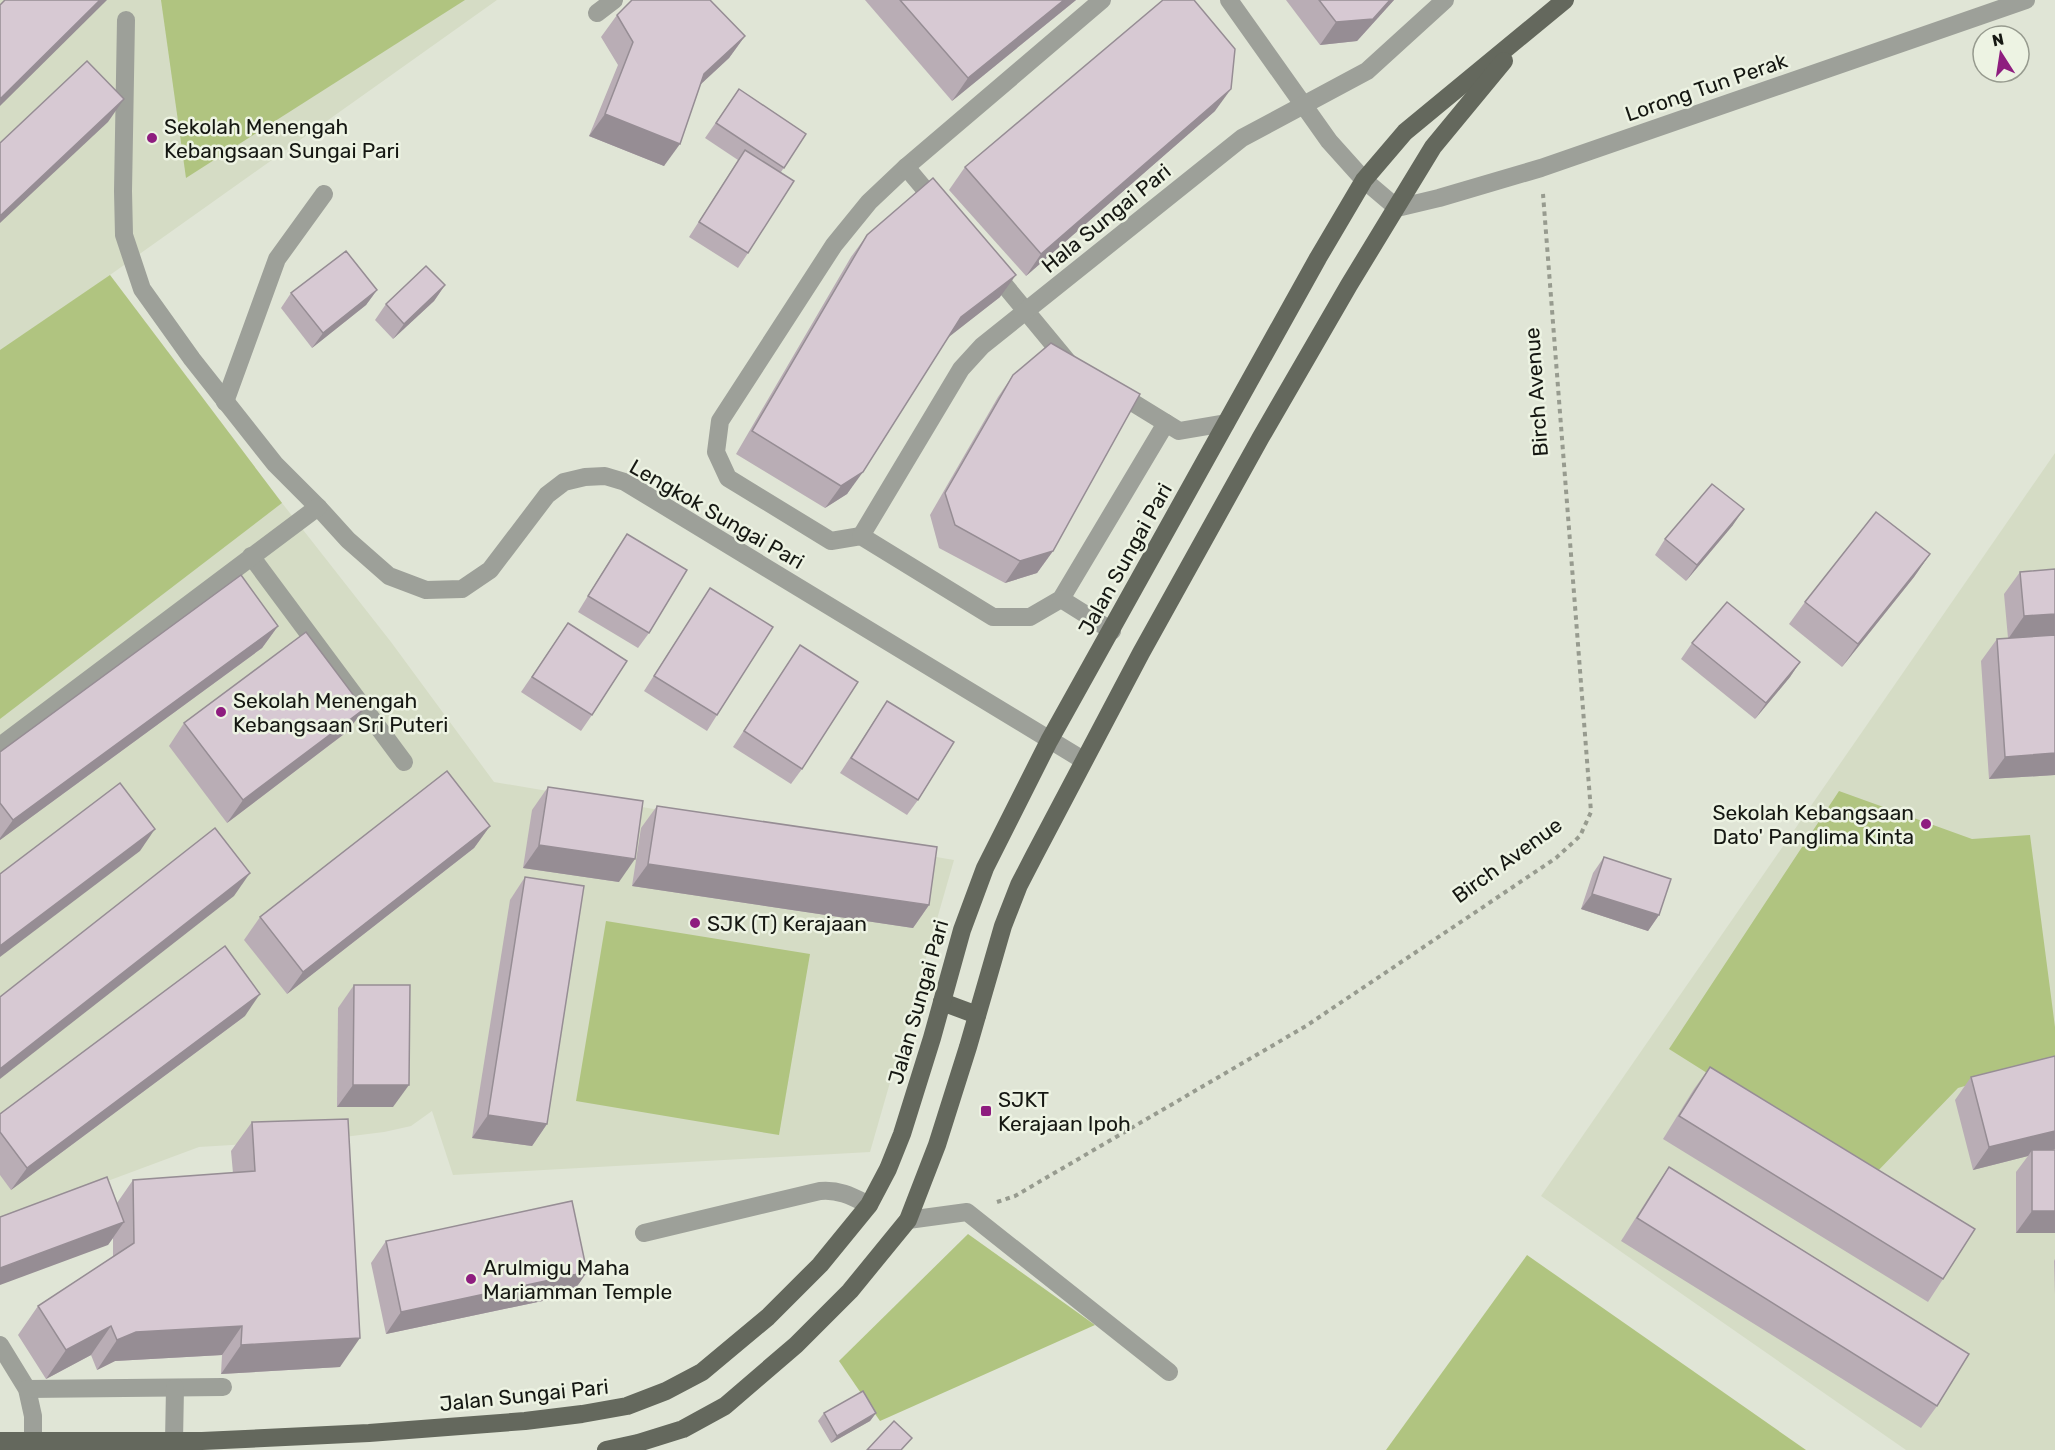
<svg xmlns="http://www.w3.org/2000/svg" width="2055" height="1450" font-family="Rubik,sans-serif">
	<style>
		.built { fill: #d5dcc5 }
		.green { fill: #b0c480 }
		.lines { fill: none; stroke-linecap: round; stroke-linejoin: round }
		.path { stroke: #979b8f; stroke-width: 4; stroke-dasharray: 4.5 4.5; stroke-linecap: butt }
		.minor { stroke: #9da099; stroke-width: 18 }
		.major { stroke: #64685d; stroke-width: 18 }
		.wall { fill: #b9adb5 }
		.shaded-wall { fill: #968d94 }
		.building { fill: #d7c9d3; stroke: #968d94; stroke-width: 1.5 }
		.poi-dot { fill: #8e1d7f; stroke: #edf3e3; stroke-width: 2 }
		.labels { text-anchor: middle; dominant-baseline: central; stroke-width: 5; stroke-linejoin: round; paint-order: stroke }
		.street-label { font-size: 21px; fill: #151712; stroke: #edf3e3 }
		.poi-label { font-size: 21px; fill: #151712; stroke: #edf3e3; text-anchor: start }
	</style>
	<rect width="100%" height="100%" fill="#e0e5d6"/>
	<!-- built -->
	<g class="built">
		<path d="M0 0H497L110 275 282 503 391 642 494 782 954 860 870 1152 453 1175 432 1111 411 1126 384 1132 328 1139 199 1147 0 1221Z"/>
		<path d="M2055 453V1450H1906L1541 1196Z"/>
	</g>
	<!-- green -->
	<g class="green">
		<path d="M161 0H465L186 178Z"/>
		<path d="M110 275 282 503 0 719V350Z"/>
		<path d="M1839 791 1972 839 2030 835 2055 1027V1060L1958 1088 1872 1177 1669 1049Z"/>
		<path d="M606 921 810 954 779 1135 576 1101Z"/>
		<path d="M968 1234 1095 1325 880 1421 839 1361Z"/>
		<path d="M1527 1255 1806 1450H1386Z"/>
	</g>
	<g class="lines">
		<!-- path -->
		<path class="path" d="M997 1202 1015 1196 1306 1026 1556 858 1580 836 1591 812 1543 194"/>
		<!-- minor -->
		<g class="minor">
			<path d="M1102 0 906 167 869 202 834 245 720 421 716 452 728 478 831 541 861 536 993 617H1030L1061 599 1166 423"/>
			<path d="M1229 0 1329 141 1364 180 1397 208 1439 198 1541 168 2026 0"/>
			<path d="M597 13 614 0"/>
			<path d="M126 20 123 191 124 235 142 289 192 359 275 464 318 507 348 540 389 576 426 590 462 589 490 570 547 495 564 482 585 477 605 476 625 482 1083 760"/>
			<path d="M906 167 938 205"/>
			<path d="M992 270 1068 362"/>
			<path d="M1114 391 1179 431 1226 423"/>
			<path d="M225 402 277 259 324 194"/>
			<path d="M861 536 961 369 982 346 1242 138 1367 71 1445 0"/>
			<path d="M251 556 404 762"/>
			<path d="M1061 599 1112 631"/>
			<path d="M0 746 318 507"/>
			<path d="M908 1220 967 1212 1169 1372"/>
			<path d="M644 1233 820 1191C839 1189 853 1197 869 1205"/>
			<path d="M0 1345 27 1389 33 1416V1442"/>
			<path d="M27 1389 223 1387"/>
			<path d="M174 1441 175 1388"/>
		</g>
		<!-- major -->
		<g class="major">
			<path d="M942 1002 977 1015"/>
			<path d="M0 1441H202L369 1433 525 1421 582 1414 627 1406 666 1391 702 1372 768 1317 820 1265 869 1205 888 1169 902 1134 932 1038 962 930 985 868 1049 741 1318 258 1364 180 1405 132 1565 0"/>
			<path d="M606 1450 638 1443 683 1429 725 1406 796 1345 850 1291 908 1220 937 1145 968 1047 1003 926 1019 885 1034 856 1141 653 1261 437 1349 285 1433 147 1504 61"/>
		</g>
	</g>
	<!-- wall -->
	<g class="wall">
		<path d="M865 0H1076L952 101Z"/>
		<path d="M1286 0H1394L1357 41 1320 45Z"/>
		<path d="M617 15 745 36 729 58 700 85 664 166 589 136 618 65 601 37Z"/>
		<path d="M739 89 806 134 781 172 748 253 738 268 689 237 738 160 705 138Z"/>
		<path d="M1215 111 1026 276 949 190 965 167Z"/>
		<path d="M867 235 1000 297 948 337 847 494 825 508 736 454 851 257Z"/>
		<path d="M445 285 434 301 393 339 375 320 386 304Z"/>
		<path d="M377 290 366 305 312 348 281 308 291 293Z"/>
		<path d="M1013 375 1053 551 1037 573 1005 583 939 548 930 515 998 397Z"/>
		<path d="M1733 525 1686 581 1655 555 1665 539Z"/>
		<path d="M627 534 649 633 638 648 578 612 616 550Z"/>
		<path d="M1930 554 1914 577 1842 667 1789 624 1805 602Z"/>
		<path d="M2020 572 2055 635V775L1989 779 1981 661 1997 639 2008 638 2004 594Z"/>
		<path d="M710 588 717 715 707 731 644 691Z"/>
		<path d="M568 623 592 715 581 731 521 692Z"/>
		<path d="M278 626 262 648 0 840V752Z"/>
		<path d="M1692 643 1800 662 1790 677 1755 719 1681 659Z"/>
		<path d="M800 645 802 769 791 784 733 747Z"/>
		<path d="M887 701 918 800 907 815 840 773Z"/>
		<path d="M184 723 348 731 227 823 169 746Z"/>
		<path d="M548 787 619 882 523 868 532 810Z"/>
		<path d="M657 806 929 905 913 928 632 886 641 828Z"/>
		<path d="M490 826 474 848 287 994 244 940 260 917Z"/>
		<path d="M1604 857 1659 915 1648 931 1581 909 1593 873Z"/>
		<path d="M525 877 547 1124 532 1146 472 1138 510 900Z"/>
		<path d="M354 985 393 1107H337L338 1008Z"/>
		<path d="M245 1016 11 1190 0 1175V1114Z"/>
		<path d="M2055 1056V1149L2053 1150H2055V1233H2016V1172L2028 1156 1973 1170 1955 1100 1971 1077Z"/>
		<path d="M1710 1067 1943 1279 1928 1302 1663 1139 1694 1089Z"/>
		<path d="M252 1122 340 1367 221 1374 222 1355 115 1361 97 1370 91 1355 46 1379 18 1335 38 1306 113 1257V1238L108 1245 117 1203 133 1180 233 1173 231 1151Z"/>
		<path d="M1669 1167 1937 1406 1921 1428 1621 1241 1654 1189Z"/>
		<path d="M386 1241 587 1272 571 1295 386 1334 371 1263Z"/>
		<path d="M2055 1259V1294L2054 1261Z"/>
		<path d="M824 1413H876L870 1421 831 1443 818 1421Z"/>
	</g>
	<!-- shaded-wall -->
	<g class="shaded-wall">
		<path d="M100 0H107L0 106V99Z"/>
		<path d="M1064 0H1076L952 101 968 78Z"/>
		<path d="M1390 0H1394L1357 41 1320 45 1336 22Z"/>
		<path d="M745 36 729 58 688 96 704 74Z"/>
		<path d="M1231 89 1215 111 1026 276 1041 254Z"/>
		<path d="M124 99 108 122 0 223V216Z"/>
		<path d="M605 114 680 144 664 166 589 136Z"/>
		<path d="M1016 275 1000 297 945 340 961 317Z"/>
		<path d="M445 285 434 301 393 339 404 324Z"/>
		<path d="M377 290 366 305 312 348 323 333Z"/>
		<path d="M863 472 847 494 825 508 841 486Z"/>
		<path d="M1744 509 1733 525 1686 581 1697 565Z"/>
		<path d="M1053 551 1037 573 1005 583 1020 561Z"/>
		<path d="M1930 554 1914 577 1842 667 1858 644Z"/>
		<path d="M2055 614V635L2008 639 2024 616Z"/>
		<path d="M278 626 262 648 0 840V838L13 820Z"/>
		<path d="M1800 662 1790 677 1755 719 1766 703Z"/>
		<path d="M364 709 348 731 227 823 243 800Z"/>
		<path d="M2055 753V775L1989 779 2005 757Z"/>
		<path d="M490 826 474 848 287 994 303 972Z"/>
		<path d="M155 829 140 851 0 957V946Z"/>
		<path d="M539 845 635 859 619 882 523 868Z"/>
		<path d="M648 864 929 905 913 928 632 886Z"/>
		<path d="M250 873 234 896 0 1079V1069Z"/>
		<path d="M1592 894 1659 915 1648 931 1581 909Z"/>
		<path d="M260 994 245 1016 11 1190 27 1168Z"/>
		<path d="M353 1085H409L393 1107H337Z"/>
		<path d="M488 1115 547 1124 532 1146 472 1138Z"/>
		<path d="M2055 1131V1149L2032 1155V1150L2028 1156 1973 1170 1989 1147Z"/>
		<path d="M2032 1211H2055V1233H2016Z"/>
		<path d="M124 1222 108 1245 0 1285V1268Z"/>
		<path d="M587 1272 571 1295 386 1334 401 1312Z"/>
		<path d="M111 1326 91 1355 46 1379 66 1350Z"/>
		<path d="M242 1326 222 1355 115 1361 97 1370 117 1340 136 1332Z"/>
		<path d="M360 1338 340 1367 221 1374 241 1345Z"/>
		<path d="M876 1413 870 1421 831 1443 837 1436Z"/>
	</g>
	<!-- building -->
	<g class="building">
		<path d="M5 0H100L0 99V5Z"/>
		<path d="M632 0H710L745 36 704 74 680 144 605 114 633 42 617 15Z"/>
		<path d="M900 0H1064L968 78Z"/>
		<path d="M1163 0H1194L1235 49 1231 89 1041 254 965 167Z"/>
		<path d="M1319 0H1390L1373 19 1336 22Z"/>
		<path d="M87 61 124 99 0 216V143Z"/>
		<path d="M739 89 806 134 784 168 716 123Z"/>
		<path d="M745 150 794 181 748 253 699 222Z"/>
		<path d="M933 178 1016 275 961 317 863 472 841 486 752 431 867 235Z"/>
		<path d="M346 251 377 290 323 333 291 293Z"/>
		<path d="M426 266 445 285 404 324 386 304Z"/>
		<path d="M1051 343 1140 394 1053 551 1020 561 955 525 945 493 1013 375Z"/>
		<path d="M1712 484 1744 509 1697 565 1665 539Z"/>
		<path d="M1876 512 1930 554 1858 644 1805 602Z"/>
		<path d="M627 534 687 570 649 633 588 596Z"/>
		<path d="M2055 569V614L2024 616 2020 572Z"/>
		<path d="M241 575 278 626 13 820 0 803V752Z"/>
		<path d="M710 588 773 627 717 715 654 676Z"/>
		<path d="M1727 602 1800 662 1766 703 1692 643Z"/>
		<path d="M568 623 627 661 592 715 532 677Z"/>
		<path d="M306 632 364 709 243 800 184 723Z"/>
		<path d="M2055 635V753L2005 757 1997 639Z"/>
		<path d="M800 645 858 682 802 769 744 731Z"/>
		<path d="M887 701 954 742 918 800 851 758Z"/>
		<path d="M447 771 490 826 303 972 260 917Z"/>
		<path d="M120 783 155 829 0 946V874Z"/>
		<path d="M548 787 643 801 635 859 539 845Z"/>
		<path d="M657 806 937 847 929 905 648 864Z"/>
		<path d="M215 828 250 873 0 1069V997Z"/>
		<path d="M1604 857 1671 879 1659 915 1592 894Z"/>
		<path d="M525 877 584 886 547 1124 488 1115Z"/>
		<path d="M225 946 260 994 27 1168 0 1132V1114Z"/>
		<path d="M354 985H410L409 1085H353Z"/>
		<path d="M2055 1056V1131L1989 1147 1971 1077Z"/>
		<path d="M1710 1067 1975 1229 1943 1279 1679 1116Z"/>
		<path d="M348 1119 360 1338 241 1345 242 1326 136 1332 117 1340 111 1326 66 1350 38 1306 134 1243 133 1180 255 1171 252 1122Z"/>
		<rect x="2032" y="1150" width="23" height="61"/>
		<path d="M1669 1167 1969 1354 1937 1406 1637 1218Z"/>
		<path d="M107 1177 124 1222 0 1268V1217Z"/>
		<path d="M572 1201 587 1272 401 1312 386 1241Z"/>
		<path d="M863 1391 876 1413 837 1436 824 1413Z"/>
		<path d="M894 1421 912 1438 901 1450H867Z"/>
	</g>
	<!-- markers -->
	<g class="poi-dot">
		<circle cx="152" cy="138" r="6"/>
		<circle cx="221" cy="712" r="6"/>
		<circle cx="1926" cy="824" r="6"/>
		<circle cx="695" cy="923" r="6"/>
		<rect x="980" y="1105" width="12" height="12" rx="3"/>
		<circle cx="471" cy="1279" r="6"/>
	</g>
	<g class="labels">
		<!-- street labels -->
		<g class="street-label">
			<text transform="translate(1706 87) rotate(-19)">Lorong Tun Perak</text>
			<text transform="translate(1106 218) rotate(-39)">Hala Sungai Pari</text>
			<text transform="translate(1536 392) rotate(-94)">Birch Avenue</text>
			<text transform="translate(717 514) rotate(30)">Lengkok Sungai Pari</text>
			<text transform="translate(1125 559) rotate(-61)">Jalan Sungai Pari</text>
			<text transform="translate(1507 860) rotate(-36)">Birch Avenue</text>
			<text transform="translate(918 1002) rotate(-74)">Jalan Sungai Pari</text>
			<text transform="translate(524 1395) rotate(-6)">Jalan Sungai Pari</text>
		</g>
		<!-- poi labels -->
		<g class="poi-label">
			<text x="164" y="126">Sekolah Menengah<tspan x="164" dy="24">Kebangsaan Sungai Pari</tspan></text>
			<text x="233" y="700">Sekolah Menengah<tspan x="233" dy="24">Kebangsaan Sri Puteri</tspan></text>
			<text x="1914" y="812" text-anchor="end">Sekolah Kebangsaan<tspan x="1914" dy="24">Dato' Panglima Kinta</tspan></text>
			<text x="707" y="923">SJK (T) Kerajaan</text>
			<text x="998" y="1099">SJKT<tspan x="998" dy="24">Kerajaan Ipoh</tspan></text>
			<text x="483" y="1267">Arulmigu Maha<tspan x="483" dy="24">Mariamman Temple</tspan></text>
		</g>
	</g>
	<!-- north arrow -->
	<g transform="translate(2001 54) rotate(348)"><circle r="28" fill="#edf3e3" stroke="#979b8f" stroke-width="1.5"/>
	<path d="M0-4.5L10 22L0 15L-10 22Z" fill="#8e1d7f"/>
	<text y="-9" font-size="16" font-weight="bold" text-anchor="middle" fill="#151712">N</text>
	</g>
</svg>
